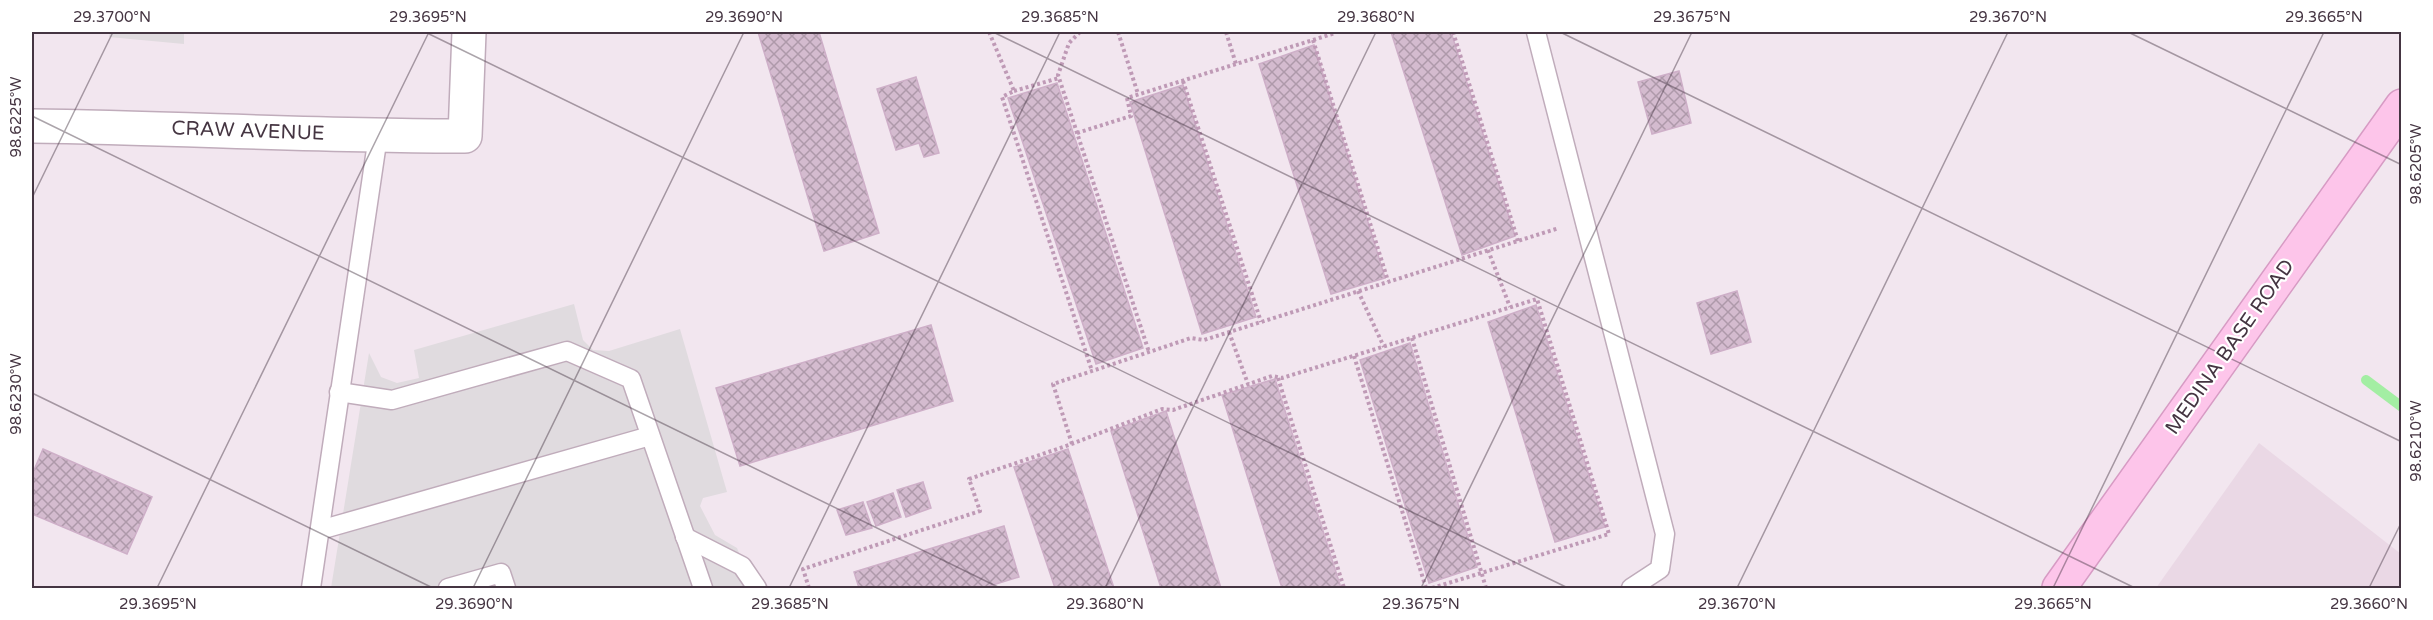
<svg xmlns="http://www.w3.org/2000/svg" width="2433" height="620" font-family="'Varela Round',sans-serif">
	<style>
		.residential { fill: #ead8e5 }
		.parking { fill: #e0dbdf }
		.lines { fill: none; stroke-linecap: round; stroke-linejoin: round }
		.stream { stroke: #a3eea3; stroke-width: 10 }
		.building { fill: url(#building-cross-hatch); stroke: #ceafc8; stroke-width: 1.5 }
		.lane-casing { stroke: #c0acbb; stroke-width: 21 }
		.street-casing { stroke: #c0acbb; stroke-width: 36 }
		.secondary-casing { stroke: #d79bc4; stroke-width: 36 }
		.path { stroke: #bf9ab6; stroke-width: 4; stroke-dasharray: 3 3; stroke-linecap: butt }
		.lane { stroke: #fff; stroke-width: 18 }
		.street { stroke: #fff; stroke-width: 33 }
		.secondary { stroke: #fdc5ea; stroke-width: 33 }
		.ticks { fill: none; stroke: #453542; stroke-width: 1.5; stroke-opacity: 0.45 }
		.labels { text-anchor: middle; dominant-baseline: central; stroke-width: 4.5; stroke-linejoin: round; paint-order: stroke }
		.street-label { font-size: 20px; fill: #453542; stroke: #fff }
		.neatline { fill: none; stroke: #453542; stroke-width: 2 }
		.ticks-label { font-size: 15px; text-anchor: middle; fill: #453542 }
	</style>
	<defs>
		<pattern id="building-cross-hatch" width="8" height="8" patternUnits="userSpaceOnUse" patternTransform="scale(1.5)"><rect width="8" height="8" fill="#d4bbcf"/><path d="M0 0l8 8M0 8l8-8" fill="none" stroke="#ae99aa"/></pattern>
	</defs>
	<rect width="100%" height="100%" fill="#f2e6ef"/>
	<!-- residential -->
	<path class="residential" d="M2259 443 2401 554V588H2156Z"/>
	<!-- parking -->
	<g class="parking">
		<path d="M110 32H184V44L109 37Z"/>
		<path d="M574 304 583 340 593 350 609 351 680 329 727 492 703 498 700 506 715 535 737 548 753 588H331L369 353 381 377 397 383 419 378 414 350Z"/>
	</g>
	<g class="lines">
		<!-- stream -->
		<path class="stream" d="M2366 380 2402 407"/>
	</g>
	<!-- building -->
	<g class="building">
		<path d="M758 32H819L879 233 824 251Z"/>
		<path d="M1391 32H1451L1515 236 1462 255Z"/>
		<path d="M1314 45 1385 278 1331 294 1259 64Z"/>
		<path d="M1679 71 1691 123 1652 134 1638 82Z"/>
		<path d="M916 77 939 153 924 157 919 143 896 150 877 89Z"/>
		<path d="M1057 83 1143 348 1096 364 1008 98Z"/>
		<path d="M1183 85 1256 317 1202 334 1130 102Z"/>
		<path d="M1737 291 1751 342 1711 354 1697 303Z"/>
		<path d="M1536 305 1605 527 1555 542 1488 322Z"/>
		<path d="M931 325 953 401 740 466 716 388Z"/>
		<path d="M1410 343 1477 567 1429 583 1360 360Z"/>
		<path d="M1275 379 1341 588H1282L1222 395Z"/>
		<path d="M1166 411 1221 588H1161L1111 431Z"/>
		<path d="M43 449 152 497 127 554 32 514V469L34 470Z"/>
		<path d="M1068 449 1114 588H1055L1014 467Z"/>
		<path d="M923 482 931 508 906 517 897 490Z"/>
		<path d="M893 493 901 517 876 526 867 502Z"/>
		<path d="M863 502 872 528 846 535 837 510Z"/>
		<path d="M1004 526 1019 577 983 588H859L854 572Z"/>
	</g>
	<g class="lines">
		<defs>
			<g id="lane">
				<path d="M1536 32 1665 534 1660 569 1631 588"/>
				<path d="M339 392 392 400 567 351 631 379 703 588"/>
				<path d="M320 530 650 436"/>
				<path d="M685 537 742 566 757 588"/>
				<path d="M311 588 378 136"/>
				<path d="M448 588 501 573 506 588"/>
			</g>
			<path id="street" d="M32 126C176 128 320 136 465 136L469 32"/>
			<path id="secondary" d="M2059 588 2402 106"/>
		</defs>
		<!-- lane casing -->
		<use href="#lane" class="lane-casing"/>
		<!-- street casing -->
		<use href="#street" class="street-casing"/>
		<!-- secondary casing -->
		<use href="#secondary" class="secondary-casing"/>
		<!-- path -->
		<g class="path">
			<path d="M989 32 1014 91 1002 97 1092 371"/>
			<path d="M1080 32 1069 43 1058 75 1149 352"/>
			<path d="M1118 32 1138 94"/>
			<path d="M1226 32 1236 64"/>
			<path d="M1453 32 1518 241"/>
			<path d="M1313 40 1388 281"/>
			<path d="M1183 81 1261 322"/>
			<path d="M1014 91 1059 78"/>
			<path d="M1077 133 1131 116 1127 98 1313 40 1335 33 1334 32"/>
			<path d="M1488 250 1510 307"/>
			<path d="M1358 291 1384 347"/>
			<path d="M1229 332 1248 384"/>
			<path d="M1412 338 1486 588"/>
			<path d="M1354 356 1426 588"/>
			<path d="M1278 378 1344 588"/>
			<path d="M1072 444 1053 384 1191 338 1204 340 1559 228"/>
			<path d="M809 588 803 569 980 511 969 479 1069 445 1162 409 1173 410 1272 376 1282 378 1537 299 1609 534 1432 588"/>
		</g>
		<!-- lane -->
		<use href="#lane" class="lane"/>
		<!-- street -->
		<use href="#street" class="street"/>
		<!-- secondary -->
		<use href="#secondary" class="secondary"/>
	</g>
	<!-- ticks -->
	<path class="ticks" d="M425 32 1568 588M993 32 2135 588M1560 32 2402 442M2128 32 2402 165M32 116 1000 588M32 198 113 32M32 393 433 588M157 588 429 32M473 588 744 32M789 588 1060 32M1105 588 1376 32M1421 588 1692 32M1737 588 2008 32M2053 588 2324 32M2369 588 2402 521"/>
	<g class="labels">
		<!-- street labels -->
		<g class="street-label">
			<text transform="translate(248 131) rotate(2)">CRAW AVENUE</text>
			<text transform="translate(2230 347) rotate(-55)">MEDINA BASE ROAD</text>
		</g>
	</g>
	<!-- border -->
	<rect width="2433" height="620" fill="none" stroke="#ffffff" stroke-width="66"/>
	<rect x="33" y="33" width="2367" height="554" class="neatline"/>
	<g class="ticks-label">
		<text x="112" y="22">29.3700°N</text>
		<text x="428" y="22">29.3695°N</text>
		<text x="744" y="22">29.3690°N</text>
		<text x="1060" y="22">29.3685°N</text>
		<text x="1376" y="22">29.3680°N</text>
		<text x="1692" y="22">29.3675°N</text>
		<text x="2008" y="22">29.3670°N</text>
		<text x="2324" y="22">29.3665°N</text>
		<text transform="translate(16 117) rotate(-90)" y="5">98.6225°W</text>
		<text transform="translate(2416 164) rotate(-90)" y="5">98.6205°W</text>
		<text transform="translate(16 394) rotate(-90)" y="5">98.6230°W</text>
		<text transform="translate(2416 441) rotate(-90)" y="5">98.6210°W</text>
		<text x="158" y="609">29.3695°N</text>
		<text x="474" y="609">29.3690°N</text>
		<text x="790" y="609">29.3685°N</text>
		<text x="1105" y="609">29.3680°N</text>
		<text x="1421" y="609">29.3675°N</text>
		<text x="1737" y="609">29.3670°N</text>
		<text x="2053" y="609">29.3665°N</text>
		<text x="2369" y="609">29.3660°N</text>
	</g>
</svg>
